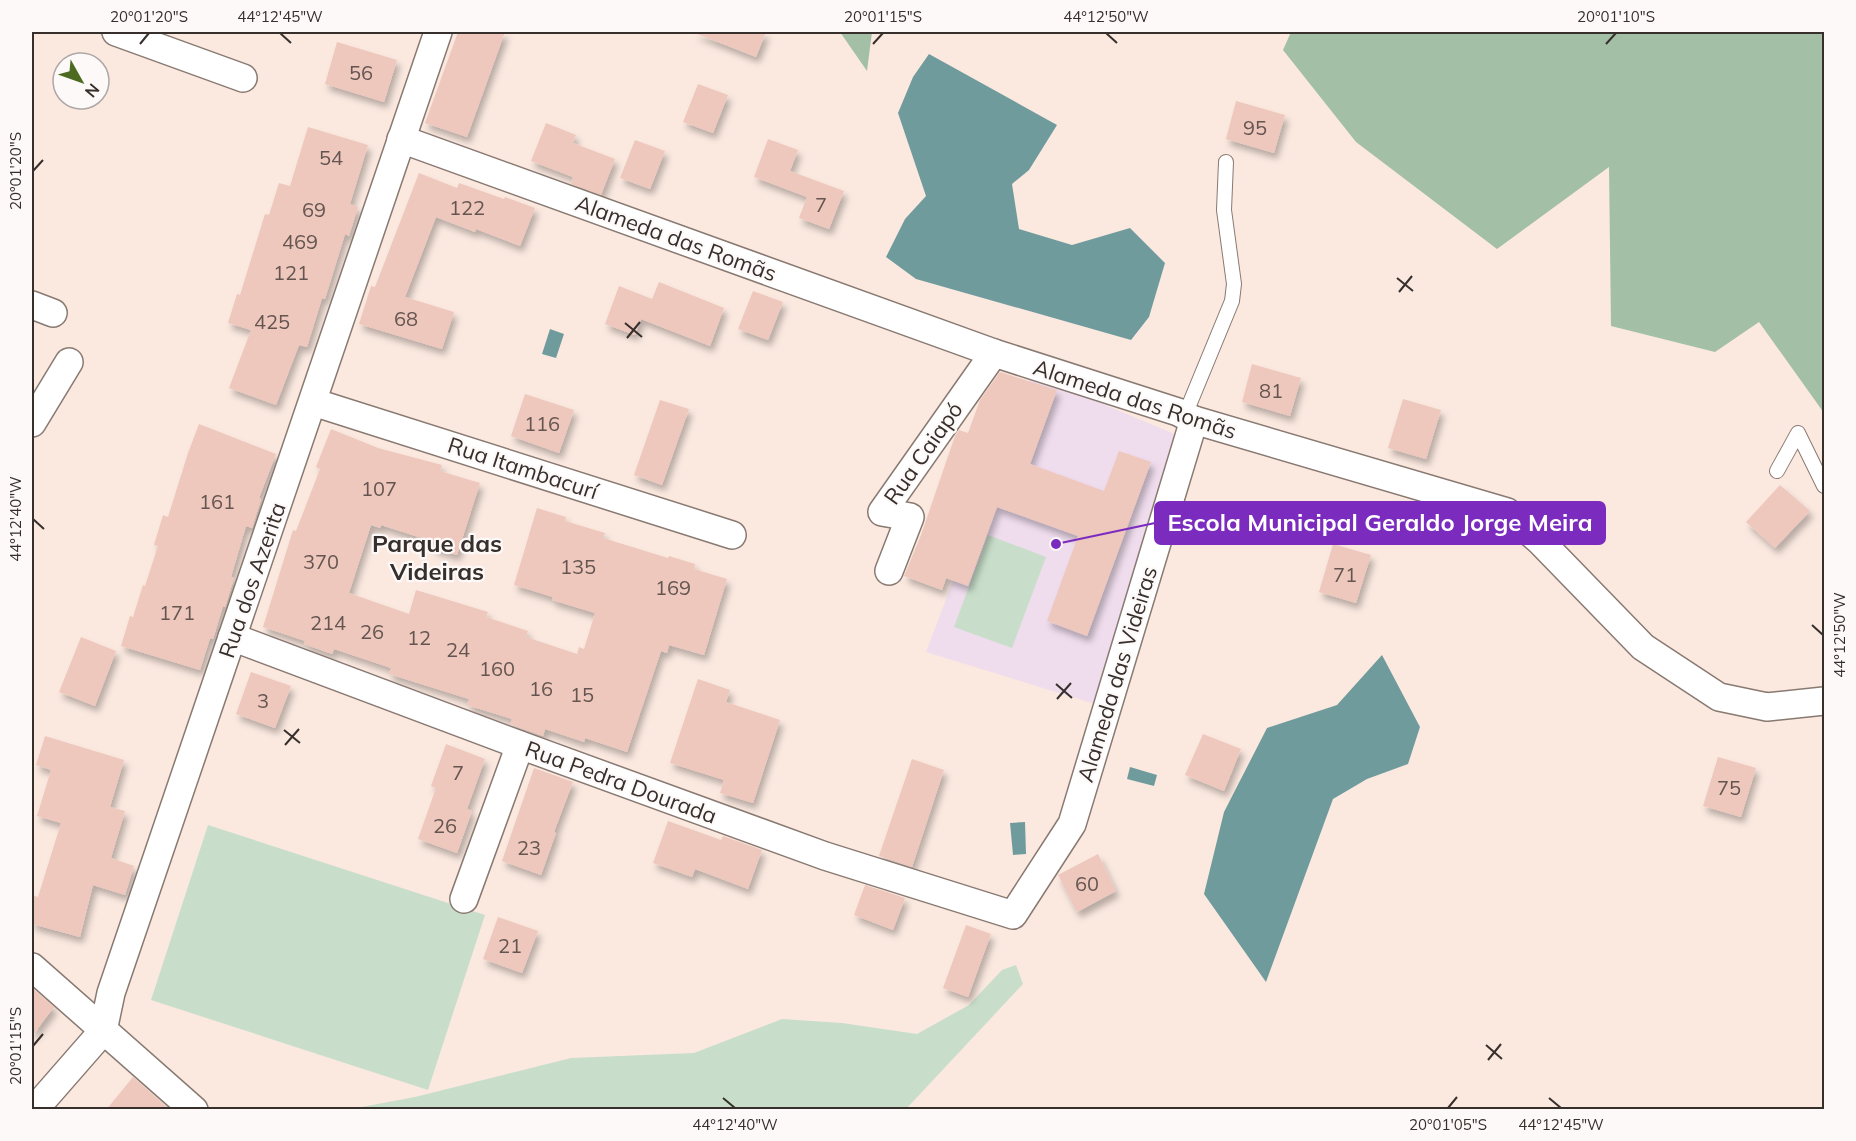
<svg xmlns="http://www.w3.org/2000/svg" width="1856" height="1141" font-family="Mulish,sans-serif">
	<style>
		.education { fill: #efdced }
		.green { fill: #c8deca }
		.forest { fill: #a3bfa6 }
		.water { fill: #709b9d }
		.building { fill: #eec7bd; filter: url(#shadow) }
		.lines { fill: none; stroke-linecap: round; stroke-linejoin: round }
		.service-casing { stroke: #887971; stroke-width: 16 }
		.minor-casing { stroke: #887971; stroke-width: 30 }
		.service { stroke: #fff; stroke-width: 14 }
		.minor { stroke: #fff; stroke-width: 27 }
		.ticks { fill: none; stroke: #362f2c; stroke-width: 2 }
		.labels { text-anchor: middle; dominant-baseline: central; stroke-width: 4.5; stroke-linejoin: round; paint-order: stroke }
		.number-label { font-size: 20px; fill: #645550 }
		.street-label { font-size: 22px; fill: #362f2c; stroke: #fdf9f8 }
		.neighbourhood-label { font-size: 24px; font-weight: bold; fill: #362f2c; stroke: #fdf9f8 }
		.leader { fill: none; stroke: #7b2cbf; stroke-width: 2 }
		.callout-dot { fill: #7b2cbf; stroke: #fdf9f8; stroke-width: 2 }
		.callout { fill: #7b2cbf; stroke: #7b2cbf; stroke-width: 2 }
		.callout-label { font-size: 24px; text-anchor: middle; font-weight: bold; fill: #fff }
		.neatline { fill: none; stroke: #362f2c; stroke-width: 2 }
		.ticks-label { font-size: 15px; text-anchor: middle; fill: #362f2c }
	</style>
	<defs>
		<filter id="shadow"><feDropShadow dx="3.5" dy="6" stdDeviation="3" flood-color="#0004"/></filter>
	</defs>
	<rect width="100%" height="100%" fill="#fbe9e0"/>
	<!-- education -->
	<path class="education" d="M1032 374 1179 436 1095 704 926 652Z"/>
	<!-- green -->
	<g class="green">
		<path d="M988 535 1046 557 1012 648 954 627Z"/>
		<path d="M208 825 485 915 428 1090 151 1000Z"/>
		<path d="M1016 965 1023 984 906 1109H351L415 1097 571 1058 694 1053 782 1019 842 1023 917 1034 969 1005 1002 970Z"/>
	</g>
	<!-- forest -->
	<g class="forest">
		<path d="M840 32H872L867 71Z"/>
		<path d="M1291 32H1824V413L1759 322 1715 352 1611 326 1609 167 1497 249 1356 142 1283 50Z"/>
	</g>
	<!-- water -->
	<g class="water">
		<path d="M929 54 1057 125 1029 170 1012 184 1019 229 1072 245 1130 228 1165 263 1149 317 1131 340 916 279 886 257 905 219 926 196 898 113 913 77Z"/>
		<path d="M550 329 564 334 556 358 542 354Z"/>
		<path d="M1382 655 1420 727 1408 764 1367 779 1333 799 1266 982 1204 894 1224 812 1267 728 1337 705Z"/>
		<path d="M1130 767 1157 775 1154 786 1127 779Z"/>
		<path d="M1025 822 1026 854 1013 855 1010 823Z"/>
	</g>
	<!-- building -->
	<g class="building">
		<path d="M458 32H505L467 137 425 123Z"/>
		<path d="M695 32H766L756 57 695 33Z"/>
		<path d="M337 42 397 60 384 102 325 84Z"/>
		<path d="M698 84 728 95 713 133 683 122Z"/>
		<path d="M1236 101 1285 115 1274 153 1226 139Z"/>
		<path d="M546 123 576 135 573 143 615 159 601 195 571 184 573 177 531 161Z"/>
		<path d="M308 127 368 145 350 204 358 207 349 236 345 234 325 299 322 298 307 347 299 345 276 405 229 388 251 330 228 323 237 294 240 295 265 214 269 215 279 183 290 186Z"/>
		<path d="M768 139 798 150 790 171 844 191 829 229 799 218 807 197 754 177Z"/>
		<path d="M635 140 665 151 650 189 620 178Z"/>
		<path d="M419 173 457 188 459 183 504 199 505 197 535 208 520 246 476 229 475 232 436 217 405 297 454 312 442 349 359 324 371 286 375 287Z"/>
		<path d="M659 282 724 308 710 346 641 319 635 335 605 324 619 286 652 299Z"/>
		<path d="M753 291 783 302 768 340 738 329Z"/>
		<path d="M1252 364 1301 378 1290 416 1242 402Z"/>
		<path d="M1000 372 1057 390 1030 464 1104 491 1119 451 1151 462 1087 636 1047 621 1078 536 997 507 968 586 946 578 942 590 904 576 921 535 955 436 959 430 968 433 980 400Z"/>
		<path d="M525 394 574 410 559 453 511 436Z"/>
		<path d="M1403 399 1441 410 1426 459 1388 448Z"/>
		<path d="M660 400 689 409 662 485 634 475Z"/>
		<path d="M199 424 276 454 259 498 261 499 252 528 246 526 231 577 234 578 225 607 223 606 213 639 210 638 200 670 121 646 130 616 133 617 143 585 145 586 158 546 154 545 163 515 168 517 188 453Z"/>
		<path d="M331 429 378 448 442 465 440 471 480 483 457 555 433 548 434 542 381 525 380 528 371 525 349 593 409 614 416 590 488 612 486 617 528 631 526 637 577 654 579 647 584 649 595 613 552 600 553 597 514 585 537 508 566 517 565 521 605 533 603 538 668 558 669 556 695 564 694 569 727 579 704 655 669 645 667 653 661 651 627 752 585 738 584 742 545 729 543 736 515 726 510 725 512 719 467 705 469 699 389 674 391 668 334 649 332 654 304 644 305 641 263 627 293 530 296 531 320 469 316 467Z"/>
		<path d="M1780 485 1810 511 1775 548 1746 522Z"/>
		<path d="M1333 544 1371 555 1356 603 1319 592Z"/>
		<path d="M81 637 116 651 95 706 59 692Z"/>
		<path d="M251 672 291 686 275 728 236 714Z"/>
		<path d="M698 679 730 690 726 702 780 720 753 803 720 793 724 780 670 763Z"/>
		<path d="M1203 734 1241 749 1224 791 1185 775Z"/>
		<path d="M45 736 124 760 110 807 125 811 111 858 134 866 125 895 93 885 80 937 32 924V895L38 897 61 823 37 816 51 770 36 765Z"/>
		<path d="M446 744 485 759 467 809 472 811 457 853 418 839 436 788 431 786Z"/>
		<path d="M1718 757 1756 768 1741 817 1703 806Z"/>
		<path d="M912 759 944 770 912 867 879 856Z"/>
		<path d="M534 768 573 782 554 832 556 833 541 875 502 861Z"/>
		<path d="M668 821 721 840 723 836 762 850 748 889 695 869 692 877 653 863Z"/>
		<path d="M1098 854 1116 891 1077 912 1058 875Z"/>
		<path d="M865 885 905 898 893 930 854 915Z"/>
		<path d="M498 917 538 931 522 973 483 959Z"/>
		<path d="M966 925 991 934 968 997 943 988Z"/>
		<path d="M32 988 54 1007 32 1036Z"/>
		<path d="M133 1077 170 1110H106Z"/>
	</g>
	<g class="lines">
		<defs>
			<g id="service">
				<path d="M1185 415 1232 301 1234 284 1224 210 1226 162"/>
				<path d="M1777 471 1798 433 1824 486"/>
			</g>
			<g id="minor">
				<path d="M116 32 243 78"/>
				<path d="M401 139 994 353 1178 412 1194 420 1507 512 1540 541 1643 647 1719 697 1767 707 1824 701"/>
				<path d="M32 305 53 313"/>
				<path d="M313 402 732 535"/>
				<path d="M32 423 69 362"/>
				<path d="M889 571 910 517 882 512 994 353"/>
				<path d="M232 637 520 745 825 856 1013 915 1072 824 1194 420"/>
				<path d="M464 899 520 745"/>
				<path d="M32 967 194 1110"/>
				<path d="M34 1110 103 1031 111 993 438 32"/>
			</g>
		</defs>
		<!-- service casing -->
		<use href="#service" class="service-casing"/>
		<!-- minor casing -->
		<use href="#minor" class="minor-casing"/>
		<!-- service -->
		<use href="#service" class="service"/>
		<!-- minor -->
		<use href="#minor" class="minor"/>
	</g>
	<!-- ticks -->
	<path class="ticks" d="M280 33 291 43M1106 33 1117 43M140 44 149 33M873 44 883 33M1606 44 1616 33M33 171 43 160M1397 278 1413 291M1399 292 1412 276M625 323 642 337M627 338 640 322M33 519 44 529M1812 625 1823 635M1056 684 1072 698M1057 699 1071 683M284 730 300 743M285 745 299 729M1486 1045 1502 1059M33 1046 43 1034M1488 1060 1501 1044M723 1098 735 1108M1549 1098 1561 1108M1448 1108 1457 1097"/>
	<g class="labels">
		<!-- number labels -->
		<g class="number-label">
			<text x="361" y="72">56</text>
			<text x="1255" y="127">95</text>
			<text x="331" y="157">54</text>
			<text x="821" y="204">7</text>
			<text x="467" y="207">122</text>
			<text x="314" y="209">69</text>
			<text x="300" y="241">469</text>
			<text x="291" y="272">121</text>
			<text x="406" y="318">68</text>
			<text x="272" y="321">425</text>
			<text x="1271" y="390">81</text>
			<text x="542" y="423">116</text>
			<text x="379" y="488">107</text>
			<text x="217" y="501">161</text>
			<text x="321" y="561">370</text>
			<text x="578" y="566">135</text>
			<text x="1345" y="574">71</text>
			<text x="673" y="587">169</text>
			<text x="177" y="612">171</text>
			<text x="328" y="622">214</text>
			<text x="372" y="631">26</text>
			<text x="419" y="637">12</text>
			<text x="458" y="649">24</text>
			<text x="497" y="668">160</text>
			<text x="541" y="688">16</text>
			<text x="582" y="694">15</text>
			<text x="263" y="700">3</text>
			<text x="458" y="772">7</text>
			<text x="1729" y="787">75</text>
			<text x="445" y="825">26</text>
			<text x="529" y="847">23</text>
			<text x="1087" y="883">60</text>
			<text x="510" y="945">21</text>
		</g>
		<!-- street labels -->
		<g class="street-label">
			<text transform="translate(676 238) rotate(20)">Alameda das Romãs</text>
			<text transform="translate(1135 399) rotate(18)">Alameda das Romãs</text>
			<text transform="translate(923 453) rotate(-55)">Rua Caiapó</text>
			<text transform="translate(523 468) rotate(18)">Rua Itambacurí</text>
			<text transform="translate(252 580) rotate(-71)">Rua dos Azerita</text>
			<text transform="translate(1117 674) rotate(-73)">Alameda das Videiras</text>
			<text transform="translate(621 782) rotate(20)">Rua Pedra Dourada</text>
		</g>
		<!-- neighbourhood labels -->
		<g class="neighbourhood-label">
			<text x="437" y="543">Parque das<tspan x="437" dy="28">Videiras</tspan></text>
		</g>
	</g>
	<!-- callouts -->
	<path class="leader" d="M1056 544L1155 523"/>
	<circle class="callout-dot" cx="1056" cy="544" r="6"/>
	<rect class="callout" x="1155" y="502" width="450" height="42" rx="6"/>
	<g class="callout-label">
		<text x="1380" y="531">Escola Municipal Geraldo Jorge Meira</text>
	</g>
	<!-- border -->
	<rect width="1856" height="1141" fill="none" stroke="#fdf9f8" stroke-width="66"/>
	<!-- north arrow -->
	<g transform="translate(81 81) rotate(130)"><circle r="28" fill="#fdf9f8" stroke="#ada8a6" stroke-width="1.5"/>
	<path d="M0-4.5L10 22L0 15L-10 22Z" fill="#4c6b20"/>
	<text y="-9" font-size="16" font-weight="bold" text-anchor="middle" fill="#362f2c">N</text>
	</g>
	<rect x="33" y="33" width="1790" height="1075" class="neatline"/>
	<g class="ticks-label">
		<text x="149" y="22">20°01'20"S</text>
		<text x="280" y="22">44°12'45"W</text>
		<text x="883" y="22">20°01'15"S</text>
		<text x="1106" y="22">44°12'50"W</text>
		<text x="1616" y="22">20°01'10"S</text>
		<text transform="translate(16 171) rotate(-90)" y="5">20°01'20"S</text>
		<text transform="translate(16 519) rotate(-90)" y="5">44°12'40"W</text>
		<text transform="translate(1840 635) rotate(-90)" y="5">44°12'50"W</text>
		<text transform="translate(16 1046) rotate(-90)" y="5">20°01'15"S</text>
		<text x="735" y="1130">44°12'40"W</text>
		<text x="1448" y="1130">20°01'05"S</text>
		<text x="1561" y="1130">44°12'45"W</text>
	</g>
</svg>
